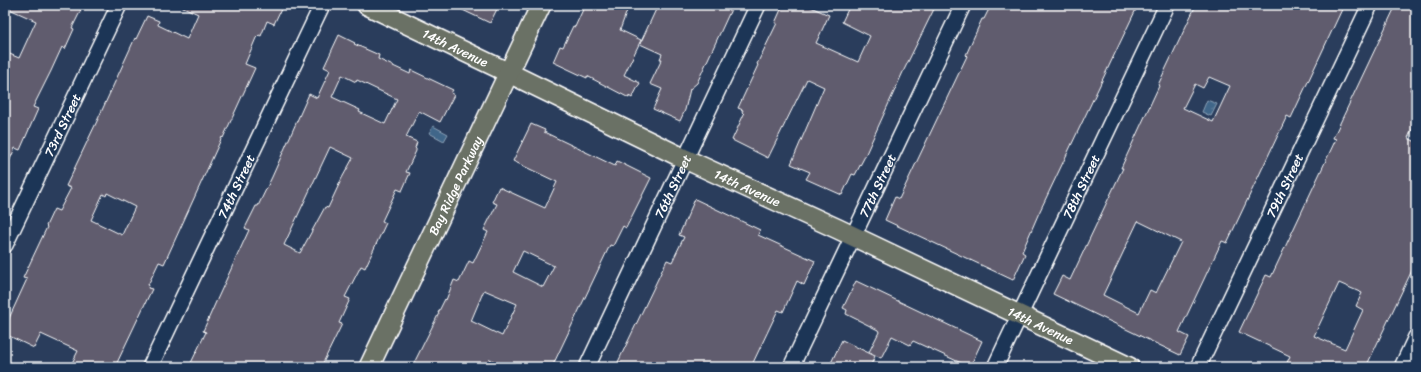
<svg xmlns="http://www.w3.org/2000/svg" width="1421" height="372" font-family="Sriracha,sans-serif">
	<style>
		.water { fill: url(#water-ripples); stroke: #8da3b8 }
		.building { fill: #605b6e; stroke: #fff; fill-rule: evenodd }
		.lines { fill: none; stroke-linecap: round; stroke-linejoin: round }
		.minor-casing { stroke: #fff; stroke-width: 18 }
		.major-casing { stroke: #fff; stroke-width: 22 }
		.minor { stroke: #1d3557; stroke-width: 15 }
		.major { stroke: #6b7165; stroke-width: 19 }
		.labels { text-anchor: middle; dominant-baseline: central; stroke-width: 3; stroke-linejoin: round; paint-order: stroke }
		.street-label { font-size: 13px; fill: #fff; stroke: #1d3557 }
	</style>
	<defs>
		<pattern id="water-ripples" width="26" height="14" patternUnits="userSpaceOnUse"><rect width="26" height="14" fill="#416689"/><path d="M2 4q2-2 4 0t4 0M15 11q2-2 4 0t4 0" fill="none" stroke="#5e7d9b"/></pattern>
	</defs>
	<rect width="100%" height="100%" fill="#2a3d5c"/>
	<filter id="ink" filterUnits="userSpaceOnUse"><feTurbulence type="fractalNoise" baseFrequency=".025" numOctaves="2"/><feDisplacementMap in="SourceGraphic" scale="8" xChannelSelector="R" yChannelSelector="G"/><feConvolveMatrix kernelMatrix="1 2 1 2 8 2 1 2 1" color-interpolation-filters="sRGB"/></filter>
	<g filter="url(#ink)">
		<!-- water -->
		<g class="water">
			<path d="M1207 100 1217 104 1211 116 1202 112Z"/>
			<path d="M433 126 448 134 444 141 429 133Z"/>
		</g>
		<!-- building -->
		<g class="building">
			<path d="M5 5H79L78 8 81 10 72 28 74 29 65 49 62 47 51 71 33 107 38 109 20 150 15 148 5 171V52L19 58 36 21 5 7Z"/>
			<path d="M179 5H283L274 24 267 21 261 36 259 35 256 38 245 64 255 68 223 138 222 137 164 264 159 262 148 285H149L148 288 152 289 115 367H70L78 351 41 334 34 348 5 334V327L27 279 23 278 47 227 46 226 54 209 59 211 71 188 66 186 98 119 135 38 136 39 147 16 159 21 158 25 187 39 198 14ZM107 193 135 207 122 235 91 220 103 194 106 196Z"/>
			<path d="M452 5H499L490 23Z"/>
			<path d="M585 5H629L620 30 641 40 624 75 640 83 632 98 629 96V98L587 76V78L553 62 560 46 563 47 573 26 575 27Z"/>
			<path d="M658 5H733L697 83 690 89 685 110 680 121 653 109 662 89 650 84 662 59H660L662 54 640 44Z"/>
			<path d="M783 5H806L829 15 816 43 858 62 870 36 842 22 850 5H925L934 9 903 72 864 158 855 175 852 174 842 195 806 179 810 172 791 164 824 87 807 79 768 158 732 140 744 114 742 112 743 110 738 108 758 65 757 64 777 23H775Z"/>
			<path d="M991 5H1138L1038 215 1022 252 1025 254 1013 280 885 220 895 197 899 199 967 56 966 55 973 39 982 19H984Z"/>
			<path d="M1196 5H1344L1291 118 1287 116 1227 243 1222 241 1179 332 1189 337 1180 355 1053 294 1062 276 1070 280 1123 168H1121L1159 86 1158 85ZM1209 77 1230 86 1213 122 1183 108 1195 84 1203 88ZM1138 221 1181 242 1156 293 1150 290 1139 313 1103 295Z"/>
			<path d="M1396 5H1416V77L1410 90 1416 93V121L1408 138 1416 142V262L1366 367H1285L1290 356 1239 332 1266 275 1271 277 1336 139 1333 138ZM1339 283 1362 293 1356 306 1363 310 1345 349 1314 336Z"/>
			<path d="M339 35 355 43 354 44 379 55 378 59 408 73 410 74 411 70 453 90 451 93 454 95 440 122 419 111 406 137 417 142 415 148 416 149V151L406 172 410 173 402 191 397 189 382 221 386 223 365 268 361 266 345 297 350 299 339 323 342 324 321 367H189L206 332 203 331 215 304 249 230 245 228 256 206H258L272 177 309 94 317 98 330 70 324 67ZM342 75 356 82 357 80 397 99 385 124 359 112 360 110 332 97ZM330 147 353 158 342 178 328 208 325 207 300 253 284 245Z"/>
			<path d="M531 124 545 130 544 132 615 166 617 161 651 178 626 228 623 226 613 246 610 245 552 367H505L490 359 486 367H412L439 313H438L445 299 446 300 454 280 459 282 469 261 473 263 488 232 484 230 497 204 492 202 499 187 545 208 557 182 513 161ZM523 251 554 266 543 287 513 272ZM484 290 517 304 502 336 471 321Z"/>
			<path d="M695 199 760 230 758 235 815 261 804 285 797 281 783 312 778 310 751 367H628L618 362 667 260 672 262 684 237 679 235Z"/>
			<path d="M856 281 982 341 970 367 913 341 910 345 892 336 881 358 869 352 879 332 878 330 846 314 847 310 843 308Z"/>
			<path d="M842 340 875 356 870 367H829Z"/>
		</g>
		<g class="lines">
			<defs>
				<g id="minor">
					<path id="s1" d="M5 245 119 5"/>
					<path id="s2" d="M150 367 322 5"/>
					<path id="s3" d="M587 367 758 5"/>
					<path id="s4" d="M791 367 963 5"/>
					<path id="s5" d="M995 367 1167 5"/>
					<path id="s6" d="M1198 367 1370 5"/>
					<path d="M1402 367 1416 337"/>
				</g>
				<g id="major">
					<path id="s7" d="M367 5 509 73 685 159 838 229 1129 367"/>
					<path id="s8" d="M369 367 541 5"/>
				</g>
			</defs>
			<!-- minor casing -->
			<use href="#minor" class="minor-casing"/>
			<!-- major casing -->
			<use href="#major" class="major-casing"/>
			<!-- minor -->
			<use href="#minor" class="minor"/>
			<!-- major -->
			<use href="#major" class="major"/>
		</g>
	</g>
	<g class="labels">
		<!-- street labels -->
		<g class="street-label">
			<text stroke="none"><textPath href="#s7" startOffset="98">14th Avenue</textPath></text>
			<text stroke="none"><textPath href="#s1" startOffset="133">73rd Street</textPath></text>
			<text stroke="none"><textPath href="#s2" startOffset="200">74th Street</textPath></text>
			<text stroke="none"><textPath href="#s8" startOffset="201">Bay Ridge Parkway</textPath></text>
			<text stroke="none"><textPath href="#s3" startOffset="200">76th Street</textPath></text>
			<text stroke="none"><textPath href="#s4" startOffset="201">77th Street</textPath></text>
			<text stroke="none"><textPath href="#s5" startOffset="200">78th Street</textPath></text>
			<text stroke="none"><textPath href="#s6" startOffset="201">79th Street</textPath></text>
			<text stroke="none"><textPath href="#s7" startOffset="422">14th Avenue</textPath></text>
			<text stroke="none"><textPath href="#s7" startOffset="746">14th Avenue</textPath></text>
		</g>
	</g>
	<!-- margin -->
	<rect width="1421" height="372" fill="none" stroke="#1d3557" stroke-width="20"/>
	<rect x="10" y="10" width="1401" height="352" fill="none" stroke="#fff" stroke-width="1.5" filter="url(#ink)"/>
</svg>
